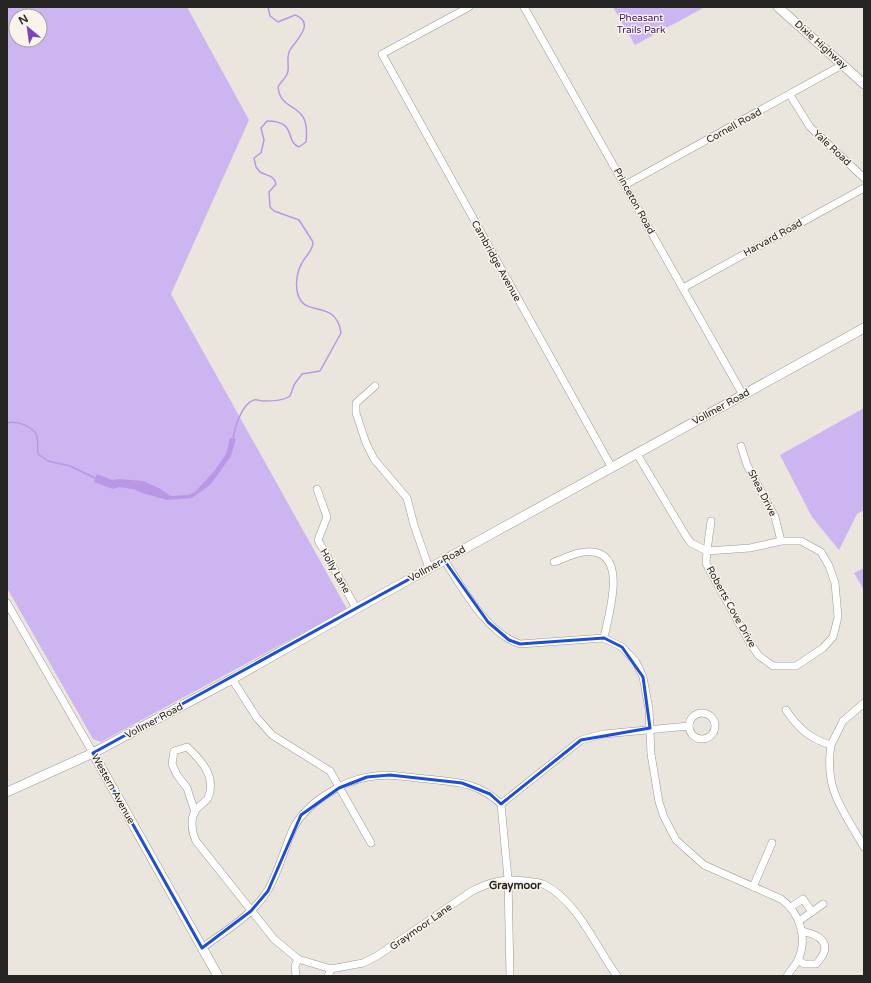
<svg xmlns="http://www.w3.org/2000/svg" width="871" height="983" font-family="'Varela Round',sans-serif">
	<style>
		.green { fill: #cdb5f1; fill-rule: evenodd }
		.water { fill: #b997e6 }
		.lines { fill: none; stroke-linecap: round; stroke-linejoin: round }
		.stream { stroke: #b997e6; stroke-width: 1.5 }
		.minor-casing { stroke: #9c9891; stroke-width: 8 }
		.major-casing { stroke: #9c9891; stroke-width: 10 }
		.minor { stroke: #fff; stroke-width: 7 }
		.major { stroke: #fff; stroke-width: 9 }
		.marked { fill: none; stroke: #1d4ed8; stroke-width: 3; stroke-linejoin: round }
		.labels { text-anchor: middle; dominant-baseline: central; stroke-width: 3; stroke-linejoin: round; paint-order: stroke }
		.park-label { font-size: 10px; fill: #451470; stroke: #f8f3eb }
		.street-label { font-size: 10px; fill: #272523; stroke: #f8f3eb }
		.neighbourhood-label { font-size: 11px; font-weight: bold; fill: #272523; stroke: #f8f3eb }
	</style>
	<rect width="100%" height="100%" fill="#eae6de"/>
	<!-- green -->
	<g class="green">
		<path d="M7 7H187L249 120 171 294 347 609 101 742 93 739 7 588ZM16 16H40V40H16Z"/>
		<path d="M613 7H705L635 45Z"/>
		<path d="M864 408V510L857 514 839 550 812 517 780 455Z"/>
		<path d="M864 568V590L854 573Z"/>
	</g>
	<!-- water -->
	<path class="water" d="M230 438 236 439 231 456 211 484 192 498 167 500 142 493 133 489 119 487 113 489 94 482 97 474 112 480 120 479 143 481 159 488 171 496 189 495 196 491 215 470 226 454Z"/>
	<g class="lines">
		<!-- stream -->
		<g class="stream">
			<path d="M7 423C16 420 31 426 36 434 39 440 37 447 38 454L48 461 70 466 95 478"/>
			<path d="M233 440C234 429 242 403 254 400 257 399 260 401 263 401 272 401 283 401 290 396L294 385 302 374 320 371 341 333C337 302 310 314 301 301 294 291 296 273 302 263 306 255 313 251 313 242L299 220 274 211 270 207 269 192 276 184C274 175 267 176 260 172L256 167 254 158 261 153 264 140 261 128 267 121C298 121 284 141 299 147L306 142C311 99 281 115 278 87 281 81 287 78 288 71 289 64 286 57 290 50 296 40 316 23 295 15L278 22 270 16 268 7"/>
		</g>
		<defs>
			<g id="minor">
				<path d="M469 7 382 54 612 468"/>
				<path d="M524 7 743 395"/>
				<path d="M790 95 810 127 864 178"/>
				<path d="M625 185 842 65"/>
				<path d="M683 288 864 188"/>
				<path d="M375 386 356 403V413L366 443 374 459 407 498 414 525 429 568"/>
				<path d="M741 446 747 465 775 517 781 541"/>
				<path d="M637 454 686 536 691 543 707 551 706 563 710 571 750 643 759 656 773 666H796L823 648 833 637 838 617 835 583 829 566 821 552 801 541H781L750 548 707 551 711 521"/>
				<path d="M317 489 327 517 318 540 356 608"/>
				<path d="M444 560C463 588 486 633 520 644L604 638"/>
				<path d="M554 562C566 558 580 550 593 552 628 556 608 616 604 638L622 647 636 662 643 677 649 709 651 754 659 802 664 817 676 840 704 865 781 899C800 913 808 938 798 960 795 966 790 971 787 976"/>
				<path d="M7 603 93 753"/>
				<path d="M232 679 257 718 272 735 330 771 371 843"/>
				<path d="M786 710C798 728 810 739 831 745 824 790 843 810 864 847"/>
				<circle cx="702" cy="726" r="13"/>
				<path d="M831 745 843 721 864 703"/>
				<path d="M501 804 508 879 510 976"/>
				<path d="M195 812 187 788 177 775 172 764 174 751 187 747C201 760 217 777 208 798 205 803 198 806 195 811 190 820 192 833 196 841L274 939 298 959 331 969"/>
				<path d="M753 887 772 843"/>
				<path d="M791 907 803 899 812 912"/>
				<path d="M799 921 823 904"/>
				<path d="M202 948C225 931 253 915 268 890 279 871 284 849 293 829 305 804 342 781 368 777 388 773 407 777 426 779 456 782 478 782 501 804L581 740 604 734 689 726"/>
				<path d="M798 960 804 964H816C834 945 822 935 801 931"/>
				<path d="M296 976 295 966 298 959"/>
				<path d="M328 976 331 969 363 963 377 956 472 891C490 882 504 878 525 881 530 882 537 882 543 884 577 900 596 947 617 976"/>
			</g>
			<g id="major">
				<path d="M778 7 864 84"/>
				<path d="M93 753 218 976"/>
				<path d="M7 792 93 753 232 679 361 606 864 328"/>
			</g>
		</defs>
		<!-- minor casing -->
		<use href="#minor" class="minor-casing"/>
		<!-- major casing -->
		<use href="#major" class="major-casing"/>
		<!-- minor -->
		<use href="#minor" class="minor"/>
		<!-- major -->
		<use href="#major" class="major"/>
	</g>
	<!-- marked area -->
	<path class="marked" d="M444 560 488 622 509 640 520 644 604 638 622 647 643 677 650 728 581 740 501 804 490 794 462 783 390 775 367 777 339 788 301 815 268 891 251 911 202 948 93 753Z"/>
	<g class="labels">
		<!-- park labels -->
		<g class="park-label">
			<text x="641" y="18">Pheasant<tspan x="641" dy="12">Trails Park</tspan></text>
		</g>
		<!-- street labels -->
		<g class="street-label">
			<text transform="translate(821 45) rotate(42)">Dixie Highway</text>
			<text transform="translate(734 126) rotate(-29)">Cornell Road</text>
			<text transform="translate(832 148) rotate(43)">Yale Road</text>
			<text transform="translate(634 201) rotate(61)">Princeton Road</text>
			<text transform="translate(773 238) rotate(-29)">Harvard Road</text>
			<text transform="translate(496 261) rotate(61)">Cambridge Avenue</text>
			<text transform="translate(721 407) rotate(-29)">Vollmer Road</text>
			<text transform="translate(762 493) rotate(63)">Shea Drive</text>
			<text transform="translate(437 564) rotate(-29)">Vollmer Road</text>
			<text transform="translate(335 571) rotate(60)">Holly Lane</text>
			<text transform="translate(731 607) rotate(61)">Roberts Cove Drive</text>
			<text transform="translate(154 721) rotate(-28)">Vollmer Road</text>
			<text transform="translate(113 789) rotate(61)">Western Avenue</text>
			<text transform="translate(421 927) rotate(-35)">Graymoor Lane</text>
		</g>
		<!-- neighbourhood labels -->
		<g class="neighbourhood-label">
			<text x="515" y="885">Graymoor</text>
		</g>
	</g>
	<!-- border -->
	<rect width="871" height="983" fill="none" stroke="#272523" stroke-width="16"/>
	<!-- north arrow -->
	<g transform="translate(28 28) rotate(331)"><circle r="19" fill="#f8f3eb" stroke="#a4a19b"/>
	<path d="M0-3L7 15L0 10L-7 15Z" fill="#7d43b9"/>
	<text y="-6" font-size="11" font-weight="bold" text-anchor="middle" fill="#272523">N</text>
	</g>
</svg>
